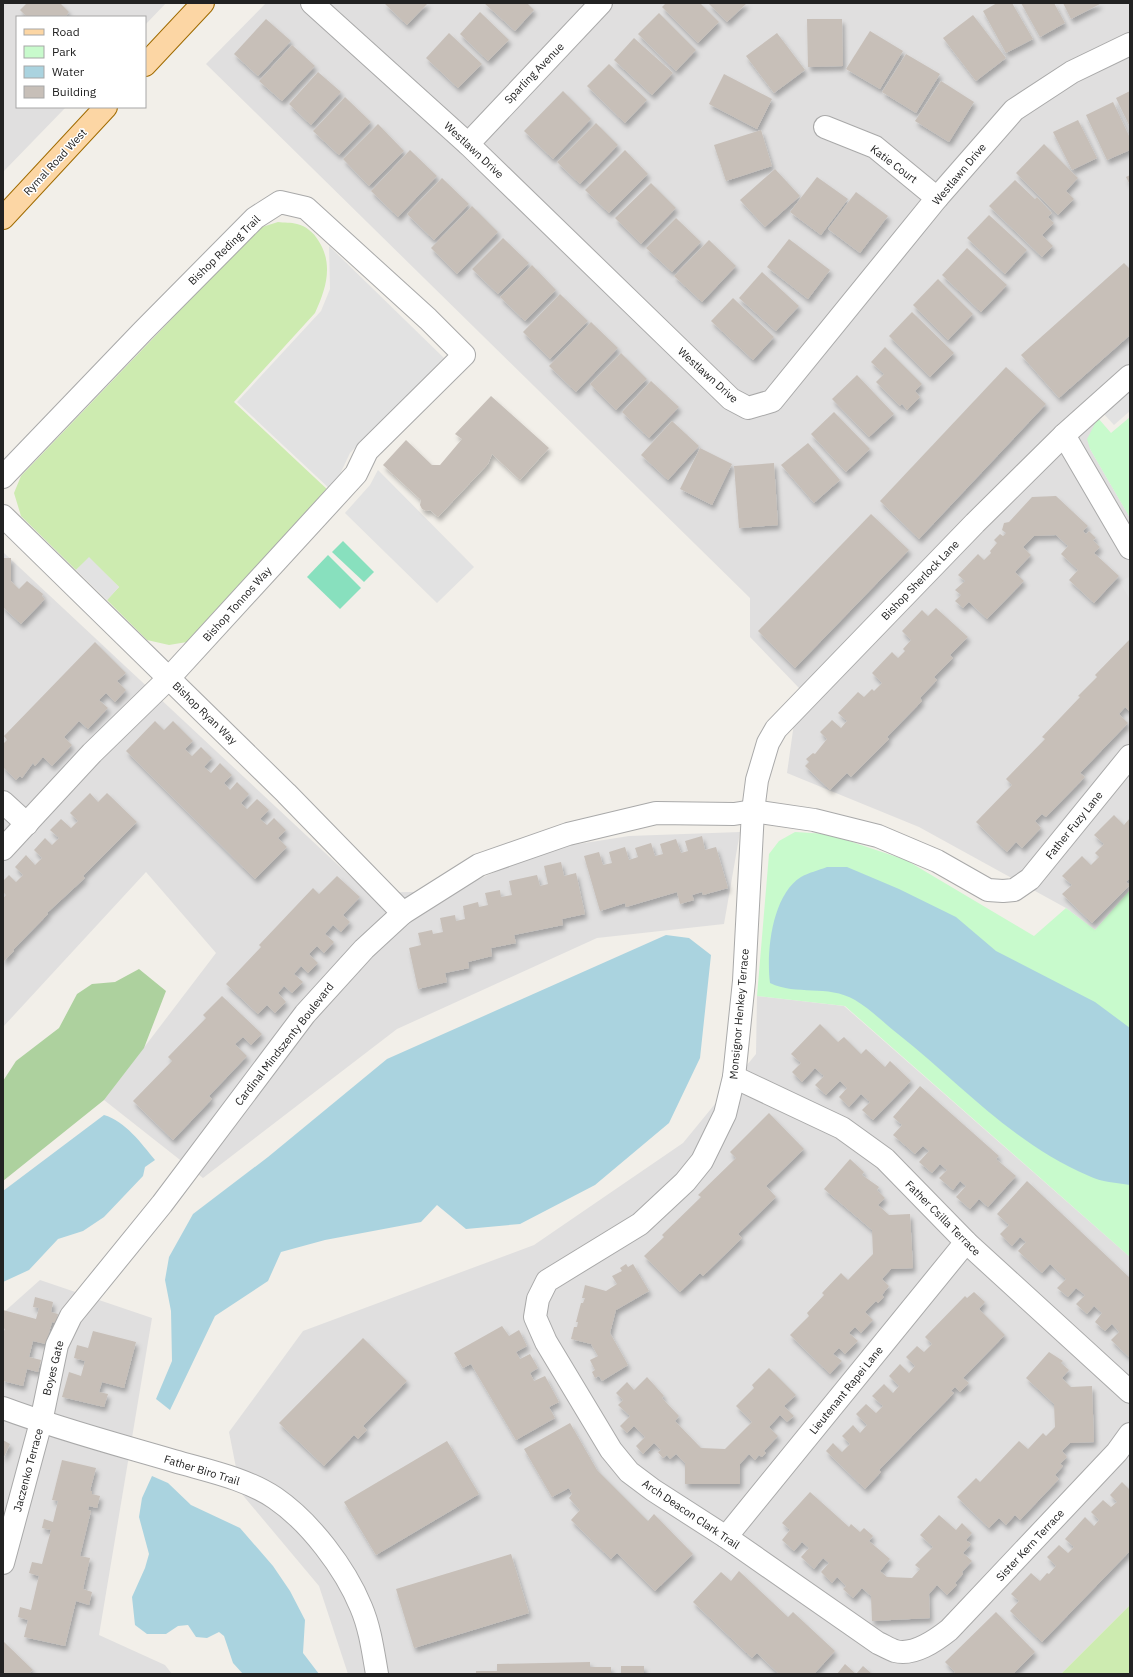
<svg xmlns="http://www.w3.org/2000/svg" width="1133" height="1677" font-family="'IBM Plex Sans',sans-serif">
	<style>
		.residential { fill: #e0dfdf }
		.grass { fill: #cdebb0 }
		.forest { fill: #add19e }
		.park { fill: #c8facc }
		.pitch { fill: #88e0be }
		.parking { fill: #e2e2e2 }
		.water { fill: #aad3df }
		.building { fill: #c7bfb8; filter: url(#shadow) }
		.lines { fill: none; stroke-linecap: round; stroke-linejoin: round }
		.minor-casing { stroke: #a9a9a9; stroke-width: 24 }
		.major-casing { stroke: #a06b00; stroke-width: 24 }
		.minor { stroke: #fff; stroke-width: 22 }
		.major { stroke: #fcd6a4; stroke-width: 22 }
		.labels { text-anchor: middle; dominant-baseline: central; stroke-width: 3; stroke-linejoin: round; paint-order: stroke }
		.street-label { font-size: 11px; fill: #222; stroke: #fff }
	</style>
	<defs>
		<filter id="shadow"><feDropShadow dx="2.5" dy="4.5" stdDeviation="2" flood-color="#0004"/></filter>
	</defs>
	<rect width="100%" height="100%" fill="#f2efe9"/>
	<!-- residential -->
	<g class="residential">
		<path d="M3 3H166L145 25V17H17V107H66L3 172Z"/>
		<path d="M266 3H1130V389L1098 418 1090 449 1130 518V890L1095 930 1066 908 919 827 787 773 799 688 750 637V598L206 64Z"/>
		<path d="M3 552 368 893 452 891 547 849 629 836 740 832 724 924 597 938 397 1029 203 1178 104 1100 216 953 146 872 3 1027Z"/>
		<path d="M757 996 844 1006 1130 1257V1605L1061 1674H348L319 1586 241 1493 229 1432 303 1331 534 1245 683 1143 756 1054Z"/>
		<path d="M40 1280 152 1318 99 1635 165 1665 172 1674H3V1313Z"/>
	</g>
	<!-- grass -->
	<g class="grass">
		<path d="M278 222C284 223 291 222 297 224 306 226 314 233 318 240 334 264 326 289 315 313L234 402 330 492 187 642 169 645 147 640 107 600 119 587 89 558 76 570 21 516 14 493 21 476 259 228Z"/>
		<path d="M1130 1605V1674H1061Z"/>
	</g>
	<!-- forest -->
	<path class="forest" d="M139 969 166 991 144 1048 104 1100 3 1181V1081L16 1061 59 1028 77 994 92 984 115 982Z"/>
	<!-- park -->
	<g class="park">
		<path d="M1130 417V518L1090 449 1087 439 1098 418 1111 433Z"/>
		<path d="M795 832 828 834 906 860 1034 936 1066 908 1095 930 1130 890V1257L845 1006 757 996 769 854 779 841Z"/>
	</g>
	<!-- pitch -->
	<g class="pitch">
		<path d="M343 541 374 572 364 582 332 552Z"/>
		<path d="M328 555 361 588 340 609 307 577Z"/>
	</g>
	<!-- parking -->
	<g class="parking">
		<path d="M329 246 444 358 350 453 332 491 237 402 321 311 330 289Z"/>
		<path d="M1130 389V411L1114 425 1103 413Z"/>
		<path d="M378 470 474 567 437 603 345 513 370 485Z"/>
		<path d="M89 557 119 587 107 600 76 570Z"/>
		<path d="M1130 576V600L1120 582Z"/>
	</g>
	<!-- water -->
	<g class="water">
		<path d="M827 867H847L899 889 956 917 996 951 1095 1002 1130 1028V1185C1117 1183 1101 1182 1089 1176 1012 1143 961 1084 898 1034 884 1023 870 1009 855 1000 827 984 797 996 770 983 766 952 772 895 801 877 808 873 819 870 827 867Z"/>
		<path d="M666 935 689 938 711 955 700 1058 669 1123 595 1185 520 1224 466 1229 437 1205 421 1222 325 1240 281 1252 268 1281 215 1316 170 1410 156 1399 172 1361 171 1311 165 1280 169 1257 193 1214 268 1157 387 1059Z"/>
		<path d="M104 1115C125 1121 141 1143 155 1160L145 1167 143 1176 104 1217 83 1231 58 1239 29 1270 3 1282V1191Z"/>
		<path d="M152 1476 168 1483 191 1505 240 1528 273 1566 290 1591 305 1620 303 1653 319 1674H243L233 1663 224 1636 219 1632 207 1638 196 1637 188 1625 178 1626 166 1634H147L135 1625 132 1597 145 1568 149 1554 139 1517 142 1498Z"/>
	</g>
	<!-- building -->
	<g class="building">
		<path d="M27 3H60L69 12 65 17H27L20 10Z"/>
		<path d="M384 3H428L407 25Z"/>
		<path d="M484 3H527L534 10 515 31Z"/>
		<path d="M666 3H700L719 22 698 43 662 7Z"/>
		<path d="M708 3H747L727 22Z"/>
		<path d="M997 3H1012L1033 39 1006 53 983 11Z"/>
		<path d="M1021 3H1054L1065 23 1040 37Z"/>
		<path d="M1063 3H1099L1100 4 1071 19Z"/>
		<path d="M480 12 509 40 488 61 460 34Z"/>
		<path d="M659 13 696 50 676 71 638 34Z"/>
		<path d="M973 15 1006 58 976 81 943 38Z"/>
		<path d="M266 19 291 41 258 76 234 54Z"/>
		<path d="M807 19H842L843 66 808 67Z"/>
		<path d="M870 31 903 51 880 89 846 69Z"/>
		<path d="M449 33 482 64 458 88 426 58Z"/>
		<path d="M777 33 805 70 774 93 746 56Z"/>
		<path d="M634 38 673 73 652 95 614 60Z"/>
		<path d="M292 45 315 66 282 101 259 81Z"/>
		<path d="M906 54 940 74 916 113 882 92Z"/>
		<path d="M609 64 647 100 625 123 587 86Z"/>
		<path d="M318 72 341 92 311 125 289 104Z"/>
		<path d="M724 74 772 99 757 129 709 104Z"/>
		<path d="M941 81 974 102 949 142 915 121Z"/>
		<path d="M563 91 591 119 553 159 524 131Z"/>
		<path d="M1130 91V127L1116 98Z"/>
		<path d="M345 97 371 122 339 155 313 131Z"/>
		<path d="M1113 102 1130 138V150L1107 160 1086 115Z"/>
		<path d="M1078 120 1097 158 1072 170 1053 132Z"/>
		<path d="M596 123 618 145 580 184 557 162Z"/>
		<path d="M378 124 404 151 369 186 343 159Z"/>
		<path d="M761 130 772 166 726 181 714 145Z"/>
		<path d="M1044 144 1078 178 1066 191 1074 199 1058 215 1016 173Z"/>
		<path d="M410 150 437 176 398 217 371 191Z"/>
		<path d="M625 150 648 174 609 213 585 190Z"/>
		<path d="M775 169 800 196 765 227 740 200Z"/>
		<path d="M1130 175V185L1126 177Z"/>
		<path d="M817 177 848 199 821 235 790 212Z"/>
		<path d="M442 178 469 204 434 240 407 214Z"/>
		<path d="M1015 180 1035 199 1037 197 1052 213 1048 217 1054 223 1042 235 1053 246 1042 257 989 206Z"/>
		<path d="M651 183 676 208 641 244 615 218Z"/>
		<path d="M856 192 888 216 860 253 828 229Z"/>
		<path d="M472 206 498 232 457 274 431 248Z"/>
		<path d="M989 215 1027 250 1005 274 967 238Z"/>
		<path d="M676 218 701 242 672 272 646 248Z"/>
		<path d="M503 238 529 263 498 294 472 269Z"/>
		<path d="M789 239 830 270 808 299 767 267Z"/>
		<path d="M709 240 736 266 702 302 674 276Z"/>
		<path d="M967 248 1007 285 981 312 942 275Z"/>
		<path d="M1124 263 1130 269V335L1059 398 1021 355Z"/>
		<path d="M532 265 556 290 525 321 500 297Z"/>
		<path d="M762 272 799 306 776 331 739 298Z"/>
		<path d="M938 279 973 314 948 340 913 305Z"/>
		<path d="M560 294 588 321 550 359 523 332Z"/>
		<path d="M733 298 774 337 753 360 711 321Z"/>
		<path d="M912 312 954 353 930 377 889 336Z"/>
		<path d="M591 322 618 348 576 392 549 366Z"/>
		<path d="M885 347 922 384 915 391 920 397 907 410 902 404 900 406 876 382 884 374 871 362Z"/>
		<path d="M621 353 647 379 616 410 590 384Z"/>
		<path d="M1006 367 1046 404 919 539 880 501Z"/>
		<path d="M857 375 894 414 869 437 832 399Z"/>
		<path d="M651 381 679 407 649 438 622 412Z"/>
		<path d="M491 396 549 448 520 480 492 454 488 464 438 517 430 510 426 511 422 509 420 505 421 500 383 465 406 440 432 465H440L462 439 455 434Z"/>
		<path d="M834 412 870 449 846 472 811 434Z"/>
		<path d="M672 421 699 446 668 480 641 455Z"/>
		<path d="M808 443 840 480 814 503 781 465Z"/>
		<path d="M700 448 732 464 712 505 680 489Z"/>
		<path d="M774 463 778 525 739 528 734 466Z"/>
		<path d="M1056 496 1088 526 1083 531 1086 534 1089 531 1096 538 1093 540 1100 547 1094 553 1119 576 1094 603 1069 580 1078 570 1061 554 1068 546 1056 535 1034 536 1023 547 1031 555 1015 572 1024 581 987 619 969 602 963 608 955 601 961 595 955 590 965 581 958 575 978 554 984 560 991 553 990 551 997 543 994 540 1000 534 1003 536 1006 533 1002 530 1004 523 1009 522 1032 497Z"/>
		<path d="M871 514 909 550 795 668 758 631Z"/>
		<path d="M3 558H11V581L19 589 27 581 43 594 42 596 45 599 21 624 3 607Z"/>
		<path d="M936 608 968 637 950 655 953 658 934 677 937 680 920 698 922 701 887 737 889 739 851 777 847 773 830 790 805 766 809 762 806 759 813 753 815 754 827 739 820 732 832 720 841 728 847 721 838 713 858 692 864 697 872 689 874 691 882 683 872 673 892 652 898 658 905 651 903 649 911 640 902 631 922 610 928 616Z"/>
		<path d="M1130 639V712L1125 707 1119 714 1128 723 1080 773 1085 777 1046 817 1042 814 1035 821 1041 828 1022 848 1016 842 1007 852 976 822 1012 785 1006 779 1045 739 1042 737 1080 697 1078 696 1097 677 1095 675Z"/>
		<path d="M95 642 126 673 117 681 126 690 115 702 106 693 99 700 108 708 88 729 79 721 64 737 72 745 52 766 43 757 35 766 33 763 22 778 20 776 16 780 3 767V744L7 740 4 736Z"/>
		<path d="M155 721 164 730 173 721 193 741 185 749 192 756 201 747 212 758 204 767 211 773 220 763 232 775 224 783 230 790 237 782 249 794 241 803 247 809 257 799 269 810 260 819 267 825 274 818 286 830 278 838 287 847 255 879 126 751Z"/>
		<path d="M90 793 98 802 107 793 137 822 83 876 85 878 47 913 48 914 13 950 14 951 3 962V898L6 895 3 892V881L9 875 16 882 23 875 15 867 26 855 35 865 42 858 34 850 45 838 52 845 59 838 50 830 61 819 71 828 78 821 70 813Z"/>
		<path d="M1114 815 1124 825 1130 818V878L1126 882 1130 885 1092 923 1062 894 1072 885 1062 876 1082 856 1091 865 1099 857 1095 853 1104 844 1094 835Z"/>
		<path d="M702 836 705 850 716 847 728 888 703 895 702 892 692 895 694 900 680 904 677 892 626 907 625 903 600 911 584 856 599 852 603 865 612 863 609 852 625 847 629 860 638 857 635 848 651 843 655 856 663 854 660 844 676 839 681 853 688 851 685 841Z"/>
		<path d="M561 862 564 876 576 873 585 914 562 919 563 925 514 935 516 943 491 948 492 956 468 962 469 968 445 973 447 982 418 989 409 948 421 945 418 933 432 930 433 934 443 932 440 918 455 915 456 921 465 919 463 906 478 902 479 907 488 905 485 893 500 890 501 897 512 895 509 881 537 875 540 886 548 884 544 866Z"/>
		<path d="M337 876 360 897 343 915 350 922 341 932 333 925 325 934 334 942 324 953 317 946 309 954 318 963 308 973 301 966 294 974 303 982 292 993 284 986 278 993 286 1002 275 1013 267 1005 258 1014 226 984 261 947 259 945 313 888 319 894Z"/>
		<path d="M222 996 262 1034 251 1045 243 1037 235 1044 247 1056 209 1096 212 1099 173 1140 133 1101 172 1061 168 1057 206 1018 203 1015Z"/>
		<path d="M820 1024 838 1042 844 1037 861 1054 866 1049 885 1067 890 1061 911 1081 873 1120 862 1110 870 1102 861 1094 849 1107 839 1097 847 1088 840 1081 826 1095 815 1085 824 1076 815 1068 802 1082 792 1072 801 1063 791 1054Z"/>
		<path d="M920 1086 999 1156 996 1159 1016 1176 988 1207 979 1199 970 1209 956 1197 966 1186 960 1181 953 1190 939 1178 947 1170 940 1164 932 1173 919 1162 929 1151 923 1146 915 1154 893 1135 902 1125 893 1117Z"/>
		<path d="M769 1113 804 1149 766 1186 776 1197 738 1234 742 1238 703 1276 700 1273 680 1292 644 1256 664 1237 662 1235 701 1197 698 1195 736 1158 730 1152Z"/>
		<path d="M850 1159 864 1172 862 1175 879 1187 877 1190 885 1198 878 1205 889 1215 910 1214 913 1268 891 1269 882 1279 889 1286 882 1295 884 1297 878 1303 876 1301 865 1312 873 1320 861 1333 855 1327 849 1333 858 1341 845 1354 839 1348 833 1354 842 1361 830 1374 790 1335 809 1316 807 1313 824 1295 822 1293 841 1273 848 1280 873 1254 872 1230 824 1189Z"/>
		<path d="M1027 1181 1130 1278V1358L1111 1340 1119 1332 1112 1324 1105 1331 1095 1322 1102 1313 1094 1306 1087 1314 1076 1304 1085 1295 1076 1288 1068 1297 1057 1288 1066 1279 1050 1264 1042 1273 1018 1251 1026 1242 1020 1237 1012 1246 1000 1234 1009 1225 997 1214Z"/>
		<path d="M626 1264 628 1267 633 1264 649 1291 616 1310 610 1333 628 1365 602 1381 599 1376 595 1378 592 1372 595 1370 590 1360 598 1356 591 1344 571 1339 574 1327H577L578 1322H576L581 1303H583L585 1298H582L585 1285 606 1291 617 1284 612 1276 622 1271 620 1268Z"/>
		<path d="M974 1292 985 1302 979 1309 1005 1335 963 1378 969 1383 960 1392 955 1387 951 1391 954 1393 879 1470 881 1472 865 1489 826 1451 833 1443 842 1452 850 1444 842 1436 853 1425 860 1433 867 1425 856 1414 866 1404 876 1413 883 1406 872 1396 884 1384 893 1393 899 1386 889 1376 900 1364 909 1373 915 1366 906 1357 917 1346 924 1352 932 1344 925 1337 965 1296 967 1298Z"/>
		<path d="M35 1297 53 1302 51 1312 58 1314 56 1323 52 1322 46 1344 33 1341 29 1357 41 1360 38 1372 27 1369 23 1386 3 1381V1333L5 1329 3 1328V1310L36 1319 39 1308 33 1307Z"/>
		<path d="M502 1326 509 1336 519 1330 527 1346 516 1352 520 1359 530 1354 538 1368 530 1373 534 1381 545 1376 559 1402 549 1407 555 1418 516 1440 471 1364 463 1368 454 1353Z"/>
		<path d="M93 1331 136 1342 124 1388 102 1382 99 1392 108 1394 104 1407 62 1397 69 1372 81 1376 85 1361 74 1358 77 1345 88 1348Z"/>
		<path d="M363 1338 407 1381 363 1426 367 1430 358 1439 354 1435 324 1466 279 1423Z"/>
		<path d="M1049 1352 1063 1361 1061 1363 1069 1370 1062 1378 1071 1387 1092 1386 1094 1442 1070 1443 1062 1451 1067 1457 1060 1464 1063 1466 1055 1475 1059 1479 1020 1520 1015 1515 1006 1525 999 1518 989 1528 957 1497 976 1478 980 1482 1019 1441 1028 1449 1043 1433 1046 1436 1055 1427 1054 1404 1026 1378Z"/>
		<path d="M769 1368 796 1395 784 1406 794 1416 787 1422 780 1415 769 1427 778 1436 764 1451 766 1453 762 1457 759 1455 755 1460 749 1454 740 1464V1484H685V1463L676 1454 670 1459 667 1455 663 1458 658 1452 661 1450 654 1443 643 1454 636 1446 645 1437 634 1426 627 1433 620 1426 630 1416 618 1405 623 1400 616 1393 627 1382 634 1390 647 1377 664 1396 662 1398 679 1416 675 1421 701 1448 725 1449 752 1422 736 1406 754 1388 752 1385Z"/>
		<path d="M570 1423 597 1470 648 1521 654 1514 693 1554 655 1591 617 1553 611 1559 571 1520 580 1510 569 1498 572 1494 569 1488 552 1497 524 1449Z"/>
		<path d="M3 1440 10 1444 3 1459Z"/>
		<path d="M447 1441 479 1494 376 1555 344 1502Z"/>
		<path d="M62 1460 96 1468 90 1491H92V1494L100 1496 97 1508 89 1506 88 1510 91 1511 80 1556 90 1558 83 1589 92 1592 89 1605 76 1601 65 1646 24 1637 28 1620 18 1617 20 1607 31 1610 39 1576 29 1573 32 1562 42 1564 51 1530 42 1528 44 1519 53 1522 58 1501 52 1500Z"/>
		<path d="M1122 1482 1130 1490V1551L1042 1642 1010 1611 1019 1601 1011 1594 1031 1573 1040 1581 1047 1573 1049 1574 1056 1566 1047 1557 1059 1545 1068 1553 1074 1547 1065 1539 1085 1517 1094 1526 1099 1520 1091 1512 1103 1500 1111 1507 1117 1502 1110 1495Z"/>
		<path d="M810 1492 849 1527 851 1524 860 1532 864 1528 873 1536 869 1541 890 1559 880 1571 887 1577 912 1578 920 1569 915 1565 933 1547 920 1535 939 1515 956 1530 962 1523 972 1533 966 1540 971 1544 963 1553 972 1561 962 1572 963 1574 955 1583 957 1585 947 1595 937 1585 929 1594 930 1618 872 1621 871 1596 862 1588 853 1598 843 1589 846 1586 837 1577 832 1583 821 1572 829 1563 823 1558 814 1569 801 1557 809 1548 802 1542 794 1551 782 1540 790 1530 782 1523Z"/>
		<path d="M511 1554 529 1613 414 1648 396 1589Z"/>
		<path d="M739 1571 788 1617 793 1612 835 1651 814 1674H779L757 1653 752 1658 693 1602 721 1572 731 1581Z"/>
		<path d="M996 1612 1035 1652 1013 1674H953L955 1672 945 1662Z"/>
		<path d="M3 1641 33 1670 28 1674H3Z"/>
		<path d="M590 1662V1667H611V1674H476V1671H497V1664Z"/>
		<path d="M845 1664 856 1674 863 1666 872 1674H837Z"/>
		<rect x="621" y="1666" width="23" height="8"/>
	</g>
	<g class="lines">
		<defs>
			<g id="minor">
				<path d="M312 3 468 144 731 399 748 408 772 401 937 198 1014 110 1072 72 1130 44"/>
				<path d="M825 127 875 147 937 198"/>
				<path d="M468 144 601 3"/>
				<path d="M1130 376 1064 435 975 523 776 729 768 743 757 780 753 811 744 981 734 1077 725 1114 702 1161 685 1182 640 1224 547 1281 538 1299 535 1317 546 1342 611 1450 629 1472 653 1490 726 1537 878 1643C883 1645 889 1649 895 1651 914 1656 935 1641 949 1630L1117 1452 1130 1434"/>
				<path d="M1064 435 1130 548"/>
				<path d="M3 477 143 331 255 218 280 202 306 208 428 319 464 355 367 451 356 474 169 678 92 753 3 849"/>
				<path d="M3 516 286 793 403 913"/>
				<path d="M3 802 27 824"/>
				<path d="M734 1077 842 1128 885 1159 966 1242 1130 1392"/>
				<path d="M3 1408C59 1429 116 1444 174 1461 208 1471 245 1478 275 1498 310 1522 345 1568 361 1607 370 1628 373 1651 377 1674"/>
				<path d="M726 1537 966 1242"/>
				<path d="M3 1563 41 1422 57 1345 71 1316 162 1204 305 1014 364 949 403 913 479 865 568 834 656 813 734 814 753 811 814 820 878 836 937 861 988 890 1003 891 1014 890 1030 879 1130 756"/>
			</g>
			<g id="major">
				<path d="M145 65 203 3"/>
				<path d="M3 218 106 107"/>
			</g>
		</defs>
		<!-- minor casing -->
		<use href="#minor" class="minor-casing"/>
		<!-- major casing -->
		<use href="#major" class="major-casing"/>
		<!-- minor -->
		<use href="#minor" class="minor"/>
		<!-- major -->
		<use href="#major" class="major"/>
	</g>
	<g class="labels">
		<!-- street labels -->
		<g class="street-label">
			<text transform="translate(534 73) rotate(-46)">Sparling Avenue</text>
			<text transform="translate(474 150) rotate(43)">Westlawn Drive</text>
			<text transform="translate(55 162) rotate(-47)">Rymal Road West</text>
			<text transform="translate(894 164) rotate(37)">Katie Court</text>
			<text transform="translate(959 174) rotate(-50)">Westlawn Drive</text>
			<text transform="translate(224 250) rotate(-44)">Bishop Reding Trail</text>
			<text transform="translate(708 375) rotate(42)">Westlawn Drive</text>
			<text transform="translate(920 580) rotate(-46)">Bishop Sherlock Lane</text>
			<text transform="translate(237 604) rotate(-48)">Bishop Tonnos Way</text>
			<text transform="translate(205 713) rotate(44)">Bishop Ryan Way</text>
			<text transform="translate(1074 825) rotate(-51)">Father Fuzy Lane</text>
			<text transform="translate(739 1014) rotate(-85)">Monsignor Henkey Terrace</text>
			<text transform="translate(284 1044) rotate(-52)">Cardinal Mindszenty Boulevard</text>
			<text transform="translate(943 1218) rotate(45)">Father Csilla Terrace</text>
			<text transform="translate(53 1368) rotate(-76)">Boyes Gate</text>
			<text transform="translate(846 1390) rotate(-51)">Lieutenant Rapei Lane</text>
			<text transform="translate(28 1470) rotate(-75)">Jaczenko Terrace</text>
			<text transform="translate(202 1470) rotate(17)">Father Biro Trail</text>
			<text transform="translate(691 1514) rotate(34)">Arch Deacon Clark Trail</text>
			<text transform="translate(1030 1545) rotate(-47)">Sister Kern Terrace</text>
		</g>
	</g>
	<!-- border -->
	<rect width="1133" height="1677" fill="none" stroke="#222222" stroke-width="8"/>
	<!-- legend -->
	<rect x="16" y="16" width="130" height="92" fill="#ffffff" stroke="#a7a7a7"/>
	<rect x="24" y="29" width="20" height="6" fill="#fcd6a4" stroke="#a7a7a7"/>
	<text x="52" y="36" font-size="12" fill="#222222">Road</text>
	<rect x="24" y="46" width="20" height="12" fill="#c8facc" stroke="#a7a7a7"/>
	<text x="52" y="56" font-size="12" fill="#222222">Park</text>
	<rect x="24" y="66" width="20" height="12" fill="#aad3df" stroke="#a7a7a7"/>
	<text x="52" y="76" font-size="12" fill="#222222">Water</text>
	<rect x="24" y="86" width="20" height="12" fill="#c7bfb8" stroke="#a7a7a7"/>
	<text x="52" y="96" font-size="12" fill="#222222">Building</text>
</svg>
